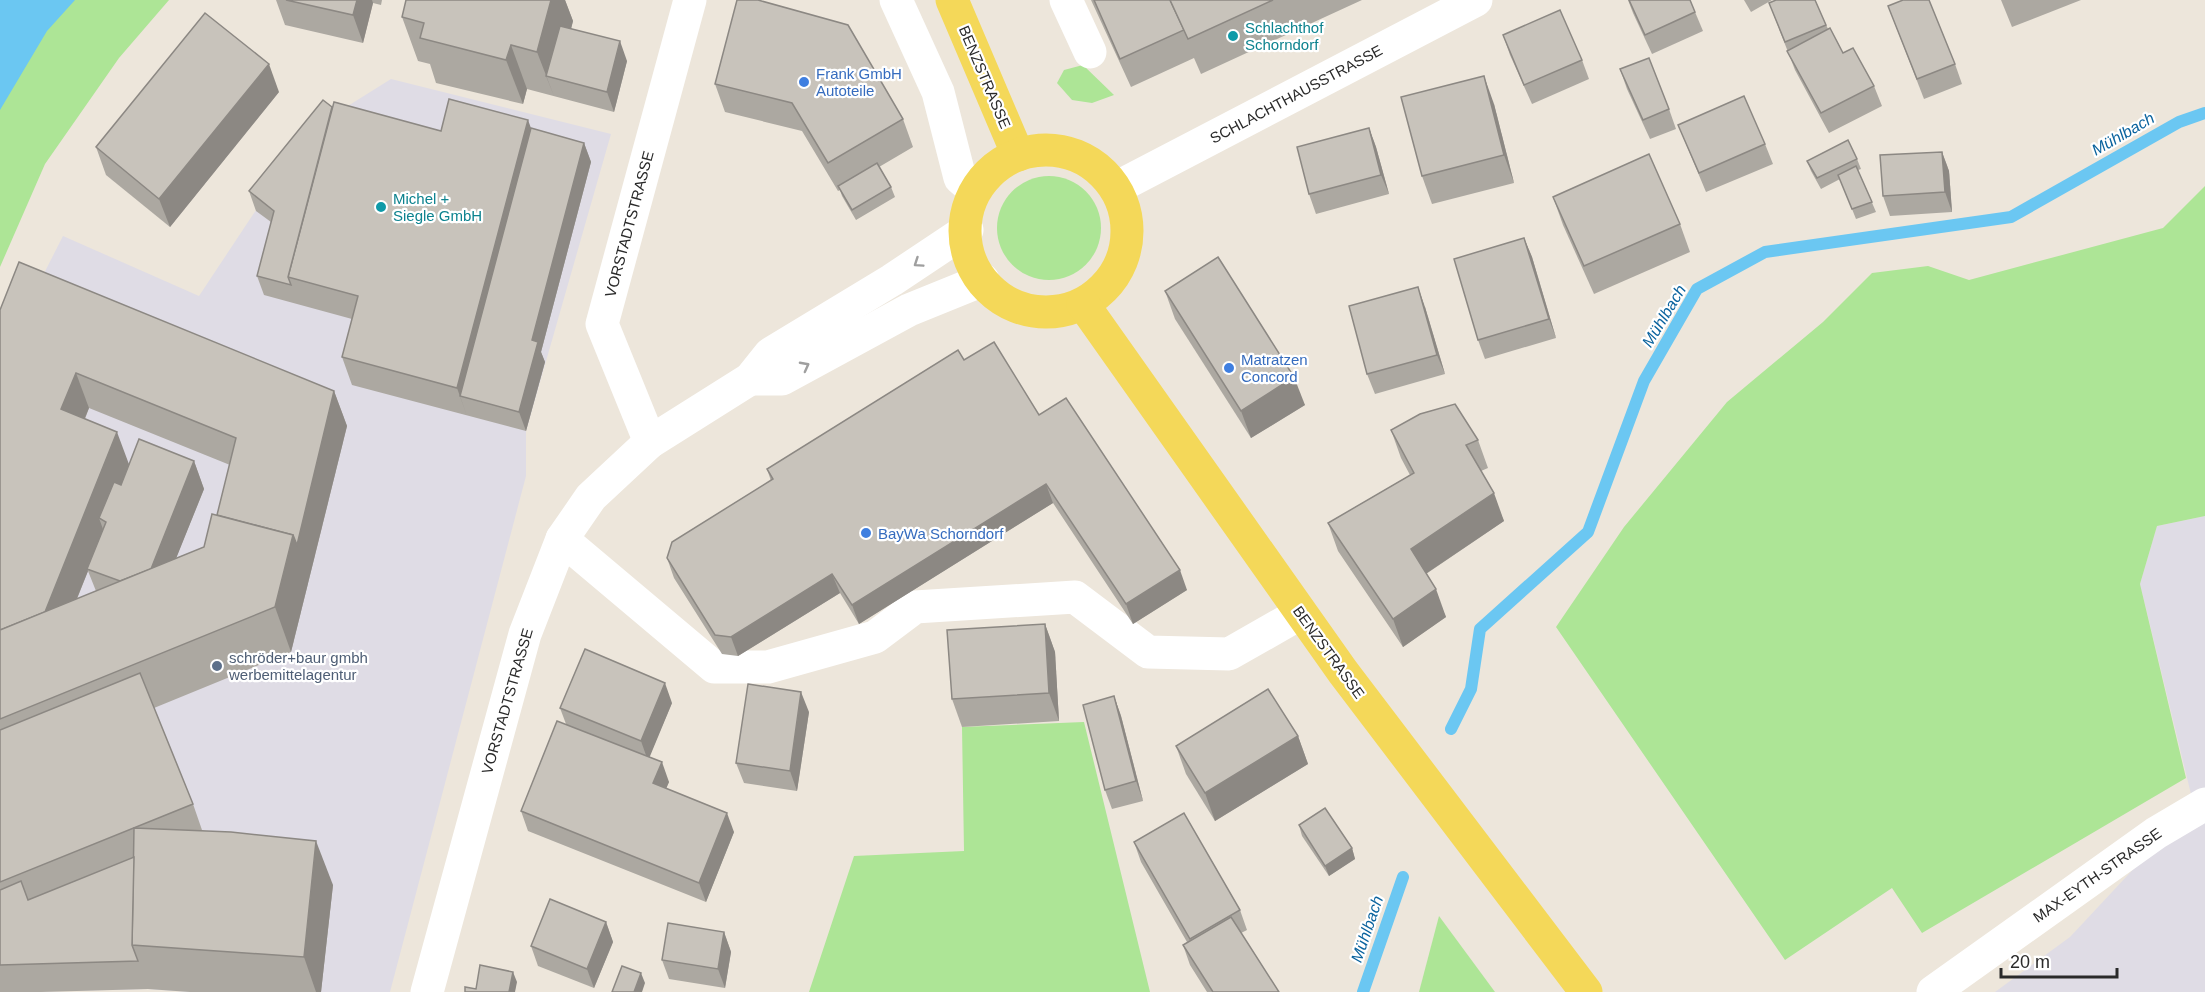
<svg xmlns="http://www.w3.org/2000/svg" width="2205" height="992" font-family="Arial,sans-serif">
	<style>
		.industrial { fill: #dfdce5 }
		.green { fill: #ade596 }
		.water { fill: #6bc7f2 }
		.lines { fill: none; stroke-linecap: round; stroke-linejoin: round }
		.stream { stroke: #6bc7f2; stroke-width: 12 }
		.minor { stroke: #fff; stroke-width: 33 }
		.major { stroke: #f4d859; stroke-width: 33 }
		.wall { fill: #aca8a1; fill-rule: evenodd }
		.shaded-wall { fill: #8c8883 }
		.building { fill: #c8c3bb; stroke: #8c8883; stroke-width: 1.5 }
		.oneway { stroke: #9f9f9f }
		.culture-dot { fill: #0f9aa8; stroke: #fff; stroke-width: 2 }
		.shop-dot { fill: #3f7fe0; stroke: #fff; stroke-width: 2 }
		.service-dot { fill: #5c6f8a; stroke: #fff; stroke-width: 2 }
		.labels { text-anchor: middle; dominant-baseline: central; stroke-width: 4.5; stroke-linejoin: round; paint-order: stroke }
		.culture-label { font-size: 15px; fill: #0d838f; stroke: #fff; text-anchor: start }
		.shop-label { font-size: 15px; fill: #366cbe; stroke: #fff; text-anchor: start }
		.street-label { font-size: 15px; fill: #2a2a2a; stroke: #fff }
		.service-label { font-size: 15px; fill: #4e5e75; stroke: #fff; text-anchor: start }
		.water-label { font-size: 16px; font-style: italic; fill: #0a639e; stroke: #fff }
	</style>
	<rect width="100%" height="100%" fill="#ede6db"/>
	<!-- industrial -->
	<g class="industrial">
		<path d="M391 79 611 134 526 431V476L390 992H190L148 989 23 992 0 376 32 297 63 236 199 296 254 213 335 114Z"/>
		<path d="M2205 516V992H1995L2070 937 2155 846 2198 823 2140 584 2157 526Z"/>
	</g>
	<!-- green -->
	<g class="green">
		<path d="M0 0H169L119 58 45 164 0 267Z"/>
		<path d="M1083 65 1114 95 1092 103 1072 100 1057 83 1064 70Z"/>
		<circle cx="1049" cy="228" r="52"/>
		<path d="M2205 186V516L2157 526 2140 584 2186 778 1922 933 1892 888 1785 960 1556 627 1624 527 1727 402 1823 322 1872 273 1928 266 1969 280 2163 228Z"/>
		<path d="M1084 722 1150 992H809L854 856 964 851 962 727Z"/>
		<path d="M1439 916 1495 992H1419Z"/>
	</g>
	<!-- water -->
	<path class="water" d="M0 0H75L47 31 0 110Z"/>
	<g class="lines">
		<!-- stream -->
		<g class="stream">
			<path d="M1451 729 1471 689 1480 629 1588 532 1644 381 1697 289 1765 252 2011 217 2179 122 2205 113"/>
			<path d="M1363 992 1403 877"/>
		</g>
		<!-- minor -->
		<g class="minor">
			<path d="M896 0 938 92 960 178 975 191"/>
			<path d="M1066 0 1090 52"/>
			<path d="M1116 188 1476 0"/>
			<path d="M750 379H782L909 310 983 280"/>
			<path d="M650 442 602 324 690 0"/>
			<path d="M562 539 714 667H768L875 637 915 607 1075 597 1148 652 1229 654 1301 613"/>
			<path d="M427 992 525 634 562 539 591 497 650 442 750 379 770 354 892 280 967 230"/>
			<path d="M1933 992 2156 833 2205 804"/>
		</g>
		<!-- major -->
		<g class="major">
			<path d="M952 0 1018 155"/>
			<circle cx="1046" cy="231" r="81"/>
			<path d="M1083 304 1343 672 1586 992"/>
		</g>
	</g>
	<!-- wall -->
	<g class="wall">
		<path d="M276 0H382L381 5 373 3 363 43 285 25Z"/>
		<path d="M406 0H565L573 21 571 29 627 61 614 112 527 89 523 104 436 83 430 64 418 61 402 17Z"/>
		<path d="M1091 0H1362L1201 74 1194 58 1131 87Z"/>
		<path d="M1628 0H1690L1703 31 1652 54 1633 13Z"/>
		<path d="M1744 0H1772L1751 12Z"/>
		<path d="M1815 0 1828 29 1843 53 1874 86 1882 106 1829 133 1795 70 1769 3Z"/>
		<path d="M2001 0H2081L2012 27Z"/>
		<path d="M1888 6 1955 64 1962 84 1924 99Z"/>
		<path d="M1503 35 1582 60 1589 79 1532 104 1510 55Z"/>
		<path d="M1620 69 1669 109 1676 129 1650 139 1627 89Z"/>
		<path d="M715 84 903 119 913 147 879 167 891 187 895 197 856 220 842 196 840 190 838 191 802 131 725 112Z"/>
		<path d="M279 92 170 227 106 175 96 147Z"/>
		<path d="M1494 104 1514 183 1432 204 1422 176Z"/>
		<path d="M332 107 441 131 531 128 584 143 591 162 541 352 545 362 526 431 352 385 342 357 352 319 264 295 257 276 271 222 256 211 249 191Z"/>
		<path d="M1678 125 1765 144 1773 164 1706 192 1686 144Z"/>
		<path d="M1369 128 1376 147 1389 194 1316 214 1309 194Z"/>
		<path d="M1942 152 1949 171 1952 212 1890 216 1883 196Z"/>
		<path d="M1857 159 1861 169 1858 170 1876 212 1856 219 1840 179 1821 189 1811 171 1807 161Z"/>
		<path d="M1553 197 1680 224 1690 252 1594 294 1563 225Z"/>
		<path d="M1524 238 1532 257 1556 338 1485 359 1478 340Z"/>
		<path d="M1165 291 1305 405 1251 438 1175 319Z"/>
		<path d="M1425 307 1445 374 1375 394 1367 374Z"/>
		<path d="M0 310 334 391 347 426 291 652 154 708 193 804 202 830 333 885 321 992H190L148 989 41 992H0ZM89 408 230 465 217 515 204 547 176 558 204 489 194 461 129 464 85 419ZM88 571 96 591 77 599Z"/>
		<path d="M964 360 1039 415 1187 590 1133 624 1053 503 859 624 840 593 738 656 722 654 674 578 667 558 771 481 767 469Z"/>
		<path d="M1391 430 1478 440 1488 468 1481 471 1504 521 1426 574 1446 617 1403 647 1338 551 1328 523 1410 475 1401 458Z"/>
		<path d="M1045 624 1055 652 1059 721 962 727 952 699Z"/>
		<path d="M1114 696 1121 716 1143 801 1112 809 1105 790Z"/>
		<path d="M672 703 649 757 669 782 666 788 734 832 706 902 528 831 521 811 566 724 560 708Z"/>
		<path d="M809 712 797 791 744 783 736 763Z"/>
		<path d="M1298 736 1308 764 1215 821 1186 774 1176 746Z"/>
		<path d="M1299 825 1352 848 1355 859 1329 876 1302 836Z"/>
		<path d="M1134 842 1240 910 1247 930 1241 933 1279 992H1207L1190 965 1183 945 1187 942 1141 862Z"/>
		<path d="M606 922 613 942 594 988 538 966 531 946Z"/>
		<path d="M724 932 731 952 725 988 669 979 662 960Z"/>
	</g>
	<!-- shaded-wall -->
	<g class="shaded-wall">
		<path d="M357 0H372L373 3 363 43 353 15Z"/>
		<path d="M551 0H565L573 21 558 79 546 76 554 96 537 52Z"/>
		<path d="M620 41 627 61 614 112 607 92Z"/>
		<path d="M511 45 527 89 523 104 506 60Z"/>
		<path d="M269 64 279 92 170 227 159 199Z"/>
		<path d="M1484 76 1494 104 1514 183 1504 155Z"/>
		<path d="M528 120 538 147 460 396 467 416 457 388Z"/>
		<path d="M1369 128 1376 147 1389 194 1381 175Z"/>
		<path d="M584 143 591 162 541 352 545 362 526 431 519 412 532 340Z"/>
		<path d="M1942 152 1949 171 1952 212 1945 192Z"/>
		<path d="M1524 238 1532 257 1556 338 1549 319Z"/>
		<path d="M1418 287 1425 307 1445 374 1437 355Z"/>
		<path d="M76 373 89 408 74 444 61 409Z"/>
		<path d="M1294 377 1305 405 1251 438 1241 411Z"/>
		<path d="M334 391 347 426 291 652 275 607 293 535Z"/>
		<path d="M117 432 130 467 106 522 99 518 104 532 87 569 88 571 52 660 39 625Z"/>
		<path d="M194 461 204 489 157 606 147 578Z"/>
		<path d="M1046 484 1053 503 859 624 852 605Z"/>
		<path d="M1494 493 1504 521 1421 577 1411 549Z"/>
		<path d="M1180 570 1187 590 1133 624 1126 604Z"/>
		<path d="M832 574 840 593 738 656 731 637Z"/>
		<path d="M1436 589 1446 617 1403 647 1393 619Z"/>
		<path d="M1045 624 1055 652 1059 721 1049 693Z"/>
		<path d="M665 683 672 703 648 761 641 741Z"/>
		<path d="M801 692 809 712 797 791 790 771Z"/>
		<path d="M1114 696 1121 716 1143 801 1136 781Z"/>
		<path d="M1298 736 1308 764 1215 821 1205 793Z"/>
		<path d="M662 762 669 782 660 803 653 783Z"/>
		<path d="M727 813 734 832 706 902 699 883Z"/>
		<path d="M316 841 333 885 321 992H316L304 957Z"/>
		<path d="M1352 848 1355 859 1329 876 1325 866Z"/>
		<path d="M606 922 613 942 594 988 587 969Z"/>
		<path d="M724 932 731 952 725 988 718 969Z"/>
		<path d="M513 972 517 982 515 992H509Z"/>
		<path d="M641 973 645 983 642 992H634Z"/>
	</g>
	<!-- building -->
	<g class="building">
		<path d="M286 0H357L353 15Z"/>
		<path d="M406 0H551L537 52 511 45 506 60 420 38 424 23 402 17Z"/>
		<path d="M737 0H758L848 25 903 119 828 163 792 103 715 84Z"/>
		<path d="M1094 0H1170L1184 30 1120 59Z"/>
		<path d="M1170 0H1273L1188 39Z"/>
		<path d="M1629 0H1690L1695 12 1645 35Z"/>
		<path d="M1776 0H1815L1826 25 1785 42 1769 3Z"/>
		<path d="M1903 0H1929L1955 64 1917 79 1888 6Z"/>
		<path d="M1560 10 1582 60 1524 85 1503 35Z"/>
		<path d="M205 13 269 64 159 199 96 147Z"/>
		<path d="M560 26 620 41 607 92 546 76Z"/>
		<path d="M1830 28 1843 53 1853 48 1874 86 1821 113 1787 51Z"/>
		<path d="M1649 58 1669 109 1643 120 1620 69Z"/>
		<path d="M1484 76 1504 155 1422 176 1401 97Z"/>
		<path d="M1744 96 1765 144 1699 173 1678 125Z"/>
		<path d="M449 99 528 120 457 388 342 357 358 296 288 277 334 102 441 131Z"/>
		<path d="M323 100 332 107 288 277 291 285 257 276 274 211 249 191Z"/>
		<path d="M531 128 584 143 532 340 538 342 519 412 460 396Z"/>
		<path d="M1369 128 1381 175 1309 194 1297 147Z"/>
		<path d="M1848 140 1857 159 1817 178 1807 161Z"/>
		<path d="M1942 152 1945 192 1883 196 1880 155Z"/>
		<path d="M1649 154 1680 224 1584 266 1553 197Z"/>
		<path d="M877 163 891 187 852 210 838 186Z"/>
		<path d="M1856 166 1872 202 1852 209 1838 175Z"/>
		<path d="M1524 238 1549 319 1478 340 1454 259Z"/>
		<path d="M1218 257 1294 377 1241 411 1165 291Z"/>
		<path d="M19 262 334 391 297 545 293 535 217 515 236 438 76 373 61 409 117 432 45 612 0 630V310Z"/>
		<path d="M1418 287 1437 355 1367 374 1349 306Z"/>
		<path d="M994 342 1039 415 1066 398 1180 570 1126 604 1046 484 852 605 832 574 731 637 715 635 667 558 672 542 773 479 767 469 958 350 964 360Z"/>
		<path d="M1455 404 1478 440 1466 445 1494 493 1411 549 1436 589 1393 619 1328 523 1414 473 1391 430 1420 414Z"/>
		<path d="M139 439 194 461 151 569 120 581 87 569 106 522 99 518 114 482 121 485Z"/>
		<path d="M212 514 293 535 275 607 0 719V630L204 547Z"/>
		<path d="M1045 624 1049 693 952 699 947 630Z"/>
		<path d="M585 649 665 683 641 741 560 708Z"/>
		<path d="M140 673 193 804 0 882V730Z"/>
		<path d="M748 684 801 692 790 771 736 763Z"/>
		<path d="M1268 689 1298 736 1205 793 1176 746Z"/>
		<path d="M1114 696 1136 781 1105 790 1083 705Z"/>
		<path d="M557 721 662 762 653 783 727 813 699 883 521 811Z"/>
		<path d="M1325 808 1352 848 1325 866 1299 825Z"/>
		<path d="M1184 813 1240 910 1190 939 1134 842Z"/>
		<path d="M134 828 231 832 316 841 304 957 132 945Z"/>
		<path d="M134 857 132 945 138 961 0 965V890L21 881 28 900Z"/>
		<path d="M550 899 606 922 587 969 531 946Z"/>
		<path d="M1231 917 1279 992H1213L1183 945Z"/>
		<path d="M668 923 724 932 718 969 662 960Z"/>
		<path d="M480 965 513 972 509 992H465V987L476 989Z"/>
		<path d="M622 966 641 973 634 992H612Z"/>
	</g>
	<!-- one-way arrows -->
	<defs><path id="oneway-chevron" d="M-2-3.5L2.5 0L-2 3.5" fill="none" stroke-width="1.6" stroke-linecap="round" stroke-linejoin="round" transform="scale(1.5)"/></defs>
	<g class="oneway">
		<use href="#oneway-chevron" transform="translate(918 263) rotate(146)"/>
		<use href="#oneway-chevron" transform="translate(805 366) rotate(-28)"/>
	</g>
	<!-- markers -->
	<g class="culture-dot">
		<circle cx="1233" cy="36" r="6"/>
		<circle cx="381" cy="207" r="6"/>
	</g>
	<g class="shop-dot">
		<circle cx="804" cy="82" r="6"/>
		<circle cx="1229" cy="368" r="6"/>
		<circle cx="866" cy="533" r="6"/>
	</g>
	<circle class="service-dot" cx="217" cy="666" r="6"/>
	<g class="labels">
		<!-- culture labels -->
		<g class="culture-label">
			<text x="1245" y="27">Schlachthof<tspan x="1245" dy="17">Schorndorf</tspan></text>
			<text x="393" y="198">Michel +<tspan x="393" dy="17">Siegle GmbH</tspan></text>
		</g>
		<!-- shop labels -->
		<g class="shop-label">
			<text x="816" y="73">Frank GmbH<tspan x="816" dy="17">Autoteile</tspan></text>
			<text x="1241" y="359">Matratzen<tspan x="1241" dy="17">Concord</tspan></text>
			<text x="878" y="533">BayWa Schorndorf</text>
		</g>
		<!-- street labels -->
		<g class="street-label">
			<text transform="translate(985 77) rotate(67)">BENZSTRASSE</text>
			<text transform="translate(1296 94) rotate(-28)">SCHLACHTHAUSSTRASSE</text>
			<text transform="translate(629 224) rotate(-75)">VORSTADTSTRASSE</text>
			<text transform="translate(1329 652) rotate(54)">BENZSTRASSE</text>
			<text transform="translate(507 701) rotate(-74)">VORSTADTSTRASSE</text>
			<text transform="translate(2097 875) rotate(-35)">MAX-EYTH-STRASSE</text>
		</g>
		<!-- service labels -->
		<g class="service-label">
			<text x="229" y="657">schröder+baur gmbh<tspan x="229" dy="17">werbemittelagentur</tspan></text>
		</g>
		<!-- water labels -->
		<g class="water-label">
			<text transform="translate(2123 134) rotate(-30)">Mühlbach</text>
			<text transform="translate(1664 316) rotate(-59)">Mühlbach</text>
			<text transform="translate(1367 929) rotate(-71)">Mühlbach</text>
		</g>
	</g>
	<!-- scale -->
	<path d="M2001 968v9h116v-9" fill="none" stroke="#2a2a2a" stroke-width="3"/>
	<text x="2010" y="968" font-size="18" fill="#2a2a2a" stroke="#ffffff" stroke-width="4.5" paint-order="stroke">20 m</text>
</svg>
